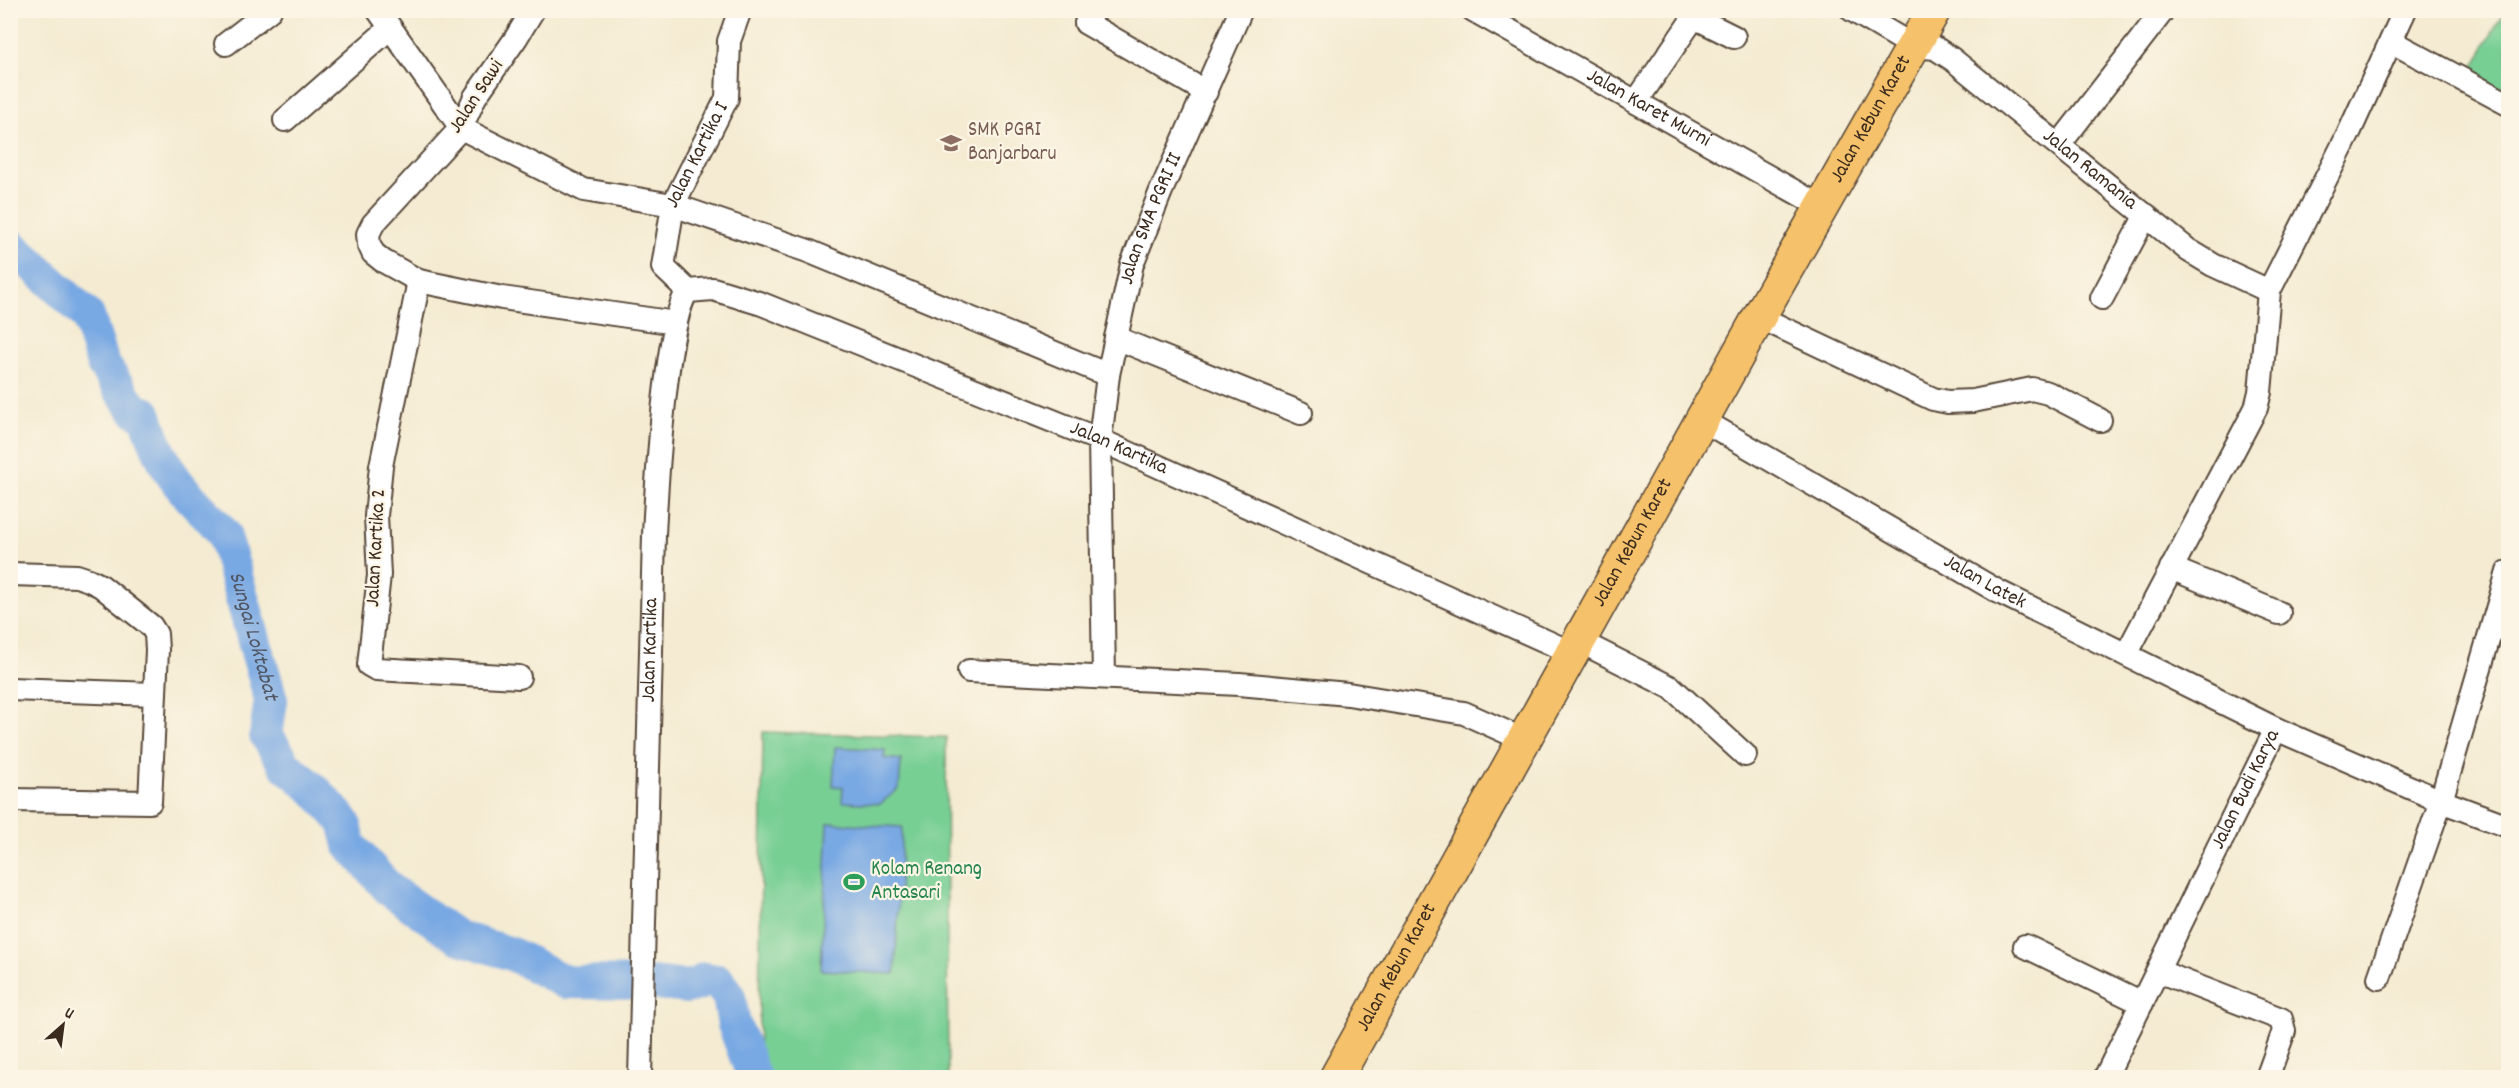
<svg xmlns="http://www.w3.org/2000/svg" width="2519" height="1088" font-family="Dekko,sans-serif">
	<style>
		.green { fill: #78cf94; stroke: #5a7c59; stroke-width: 1.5 }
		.water { fill: #79a9e3; stroke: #5a6a80; stroke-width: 1.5 }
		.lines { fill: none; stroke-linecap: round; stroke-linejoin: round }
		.river { stroke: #79a9e3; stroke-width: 34 }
		.minor-casing { stroke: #574739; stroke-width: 26 }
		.primary-casing { stroke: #574739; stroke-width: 36 }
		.minor { stroke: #fff; stroke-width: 22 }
		.primary { stroke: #f5c16b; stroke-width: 33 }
		.labels { text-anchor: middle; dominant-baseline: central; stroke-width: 4.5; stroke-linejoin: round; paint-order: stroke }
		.street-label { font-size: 21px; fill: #3b2a1e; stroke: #fcf5e5 }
		.education-label { font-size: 21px; fill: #785e54; stroke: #fcf5e5; text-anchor: start }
		.leisure-label { font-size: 21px; fill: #27864d; stroke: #fcf5e5; text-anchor: start }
		.water-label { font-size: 22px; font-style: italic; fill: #515663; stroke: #fcf5e5 }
	</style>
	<rect width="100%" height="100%" fill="#fcf5e5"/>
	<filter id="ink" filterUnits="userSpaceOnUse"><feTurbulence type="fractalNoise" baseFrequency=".0167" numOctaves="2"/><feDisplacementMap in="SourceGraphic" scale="12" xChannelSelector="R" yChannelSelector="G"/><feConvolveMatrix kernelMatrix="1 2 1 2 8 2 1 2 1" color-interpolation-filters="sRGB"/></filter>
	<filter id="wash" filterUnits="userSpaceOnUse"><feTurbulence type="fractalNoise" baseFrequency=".008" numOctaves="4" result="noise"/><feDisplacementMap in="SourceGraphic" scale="24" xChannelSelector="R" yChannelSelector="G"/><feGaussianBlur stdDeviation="1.35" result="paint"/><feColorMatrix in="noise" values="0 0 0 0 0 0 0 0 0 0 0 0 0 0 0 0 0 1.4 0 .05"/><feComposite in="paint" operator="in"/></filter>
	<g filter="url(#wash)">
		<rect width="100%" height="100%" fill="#f4ebd2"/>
		<!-- green -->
		<g class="green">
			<path d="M2504 11H2508V95L2470 74Z"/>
			<path d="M763 732 946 737 948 1077 758 1078Z"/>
		</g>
		<!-- water -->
		<g class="water">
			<path d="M835 747 885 750 884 758 901 760 899 788 880 804 842 802 843 787 833 786Z"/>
			<path d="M828 823 902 827 895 974 821 970Z"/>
		</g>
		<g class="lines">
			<!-- river -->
			<path class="river" id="s1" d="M10 244 88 316 103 364 129 403 136 411 145 413C153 439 165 469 183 489 196 505 212 518 224 534L271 700 266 735 286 766 316 791 344 822 350 845 390 890 457 937 512 954 565 982 654 983 686 987 699 984 705 979 718 981 729 997 734 1024 754 1078"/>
		</g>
	</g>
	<g filter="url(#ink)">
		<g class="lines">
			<defs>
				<g id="minor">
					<path d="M378 10 461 128 584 190 673 205 808 251 1108 375"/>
					<path d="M533 10 516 38 475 97 461 128 373 224 368 234 369 244 373 253 383 261 419 281 502 298 676 323"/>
					<path id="s2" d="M1473 10 1822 207"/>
					<path id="s3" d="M1852 10 1913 46 1935 48 1952 59 2188 250 2213 265 2269 291"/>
					<path d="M1086 23 1206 92"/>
					<path d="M2392 42 2508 104"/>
					<path d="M226 44 270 10"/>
					<path d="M1636 102 1692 20H1700L1734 37"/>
					<path d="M285 120 390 28"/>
					<path d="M2059 145 2162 12 2161 10"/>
					<path d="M419 281 381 466 376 516 379 575 369 665 376 669 519 677"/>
					<path id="s4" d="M688 291 663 267 673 205 727 98 729 41 740 10"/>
					<path d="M2102 298 2146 215"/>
					<path d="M1759 317 1933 399 1948 402 1973 401 2032 389 2048 393 2100 420"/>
					<path d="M1116 338 1301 413"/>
					<path id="s5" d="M1702 420 1999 592 2276 729 2441 801 2508 826"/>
					<path d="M2171 568 2279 613"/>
					<path d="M10 574 77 576 89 580 101 586 151 626 156 634 157 650 150 802 10 800"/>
					<path d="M1579 641 1672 688 1745 755"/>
					<path d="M2127 653 2256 408 2260 392 2269 291 2348 135 2405 10"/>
					<path d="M969 671 1239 684 1348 694 1464 713 1524 740"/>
					<path id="s6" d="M1104 677 1100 440 1108 375 1132 264 1161 191 1241 10"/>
					<path d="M10 689 154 694"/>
					<path d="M2025 946 2142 1003"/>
					<path d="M2158 971 2281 1019 2284 1031 2267 1078"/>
					<path d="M2379 978 2441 801 2508 572"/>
					<path id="s7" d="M640 1078 654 535C656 493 666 317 688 291L713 289 762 304 1100 440 1572 653"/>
					<path id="s8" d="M2105 1078 2276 729"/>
				</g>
				<g id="primary">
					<path id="s9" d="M1336 1078 1759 317 1934 10"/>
				</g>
			</defs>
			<!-- minor casing -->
			<use href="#minor" class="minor-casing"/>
			<!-- primary casing -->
			<use href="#primary" class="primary-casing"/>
			<!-- minor -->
			<use href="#minor" class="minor"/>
			<!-- primary -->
			<use href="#primary" class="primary"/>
		</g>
	</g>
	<!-- icons -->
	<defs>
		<symbol id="school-bare" viewBox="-9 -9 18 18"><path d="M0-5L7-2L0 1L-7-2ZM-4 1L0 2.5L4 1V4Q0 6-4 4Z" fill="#8d6e63" stroke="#fcf5e5" stroke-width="2.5" paint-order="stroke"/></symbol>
		<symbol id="stadium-bare" viewBox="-9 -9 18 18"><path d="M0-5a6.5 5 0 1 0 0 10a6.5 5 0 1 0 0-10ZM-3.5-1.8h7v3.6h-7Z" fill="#2e9e5b" stroke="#fcf5e5" stroke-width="2.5" paint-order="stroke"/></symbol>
	</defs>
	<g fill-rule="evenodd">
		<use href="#school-bare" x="936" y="128" width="30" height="30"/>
		<use href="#stadium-bare" x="839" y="867" width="30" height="30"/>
	</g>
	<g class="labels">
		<!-- street labels -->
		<g class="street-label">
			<text transform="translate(477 97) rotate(-57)">Jalan Sawi</text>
			<text stroke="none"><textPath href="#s2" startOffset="201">Jalan Karet Murni</textPath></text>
			<text stroke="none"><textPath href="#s9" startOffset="1098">Jalan Kebun Karet</textPath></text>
			<text stroke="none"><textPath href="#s4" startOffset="153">Jalan Kartika I</textPath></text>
			<text stroke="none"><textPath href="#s3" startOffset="290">Jalan Ramania</textPath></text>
			<text stroke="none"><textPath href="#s6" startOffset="465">Jalan SMA PGRI II</textPath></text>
			<text stroke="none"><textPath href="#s7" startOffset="1252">Jalan Kartika</textPath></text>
			<text stroke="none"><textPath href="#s9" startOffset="612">Jalan Kebun Karet</textPath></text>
			<text transform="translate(377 548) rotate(-87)">Jalan Kartika 2</text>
			<text stroke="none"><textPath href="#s5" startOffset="326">Jalan Latek</textPath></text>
			<text stroke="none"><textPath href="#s7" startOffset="428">Jalan Kartika</textPath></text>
			<text stroke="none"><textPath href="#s8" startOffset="321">Jalan Budi Karya</textPath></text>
			<text stroke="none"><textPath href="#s9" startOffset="126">Jalan Kebun Karet</textPath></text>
		</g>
		<!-- education labels -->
		<g class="education-label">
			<text x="968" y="131">SMK PGRI<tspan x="968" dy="24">Banjarbaru</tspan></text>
		</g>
		<!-- leisure labels -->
		<g class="leisure-label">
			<text x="871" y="870">Kolam Renang<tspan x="871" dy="24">Antasari</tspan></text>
		</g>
		<!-- water labels -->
		<g class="water-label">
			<text stroke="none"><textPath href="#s1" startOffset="476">Sungai Loktabat</textPath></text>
		</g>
	</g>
	<!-- margin -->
	<rect width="2519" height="1088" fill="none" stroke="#fcf5e5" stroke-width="36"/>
	<!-- north arrow -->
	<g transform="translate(63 1025) rotate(28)" stroke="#fcf5e5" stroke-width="4.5" paint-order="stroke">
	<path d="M0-4.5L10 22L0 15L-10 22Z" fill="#3b2a1e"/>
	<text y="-9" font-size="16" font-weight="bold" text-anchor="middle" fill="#3b2a1e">U</text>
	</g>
</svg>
